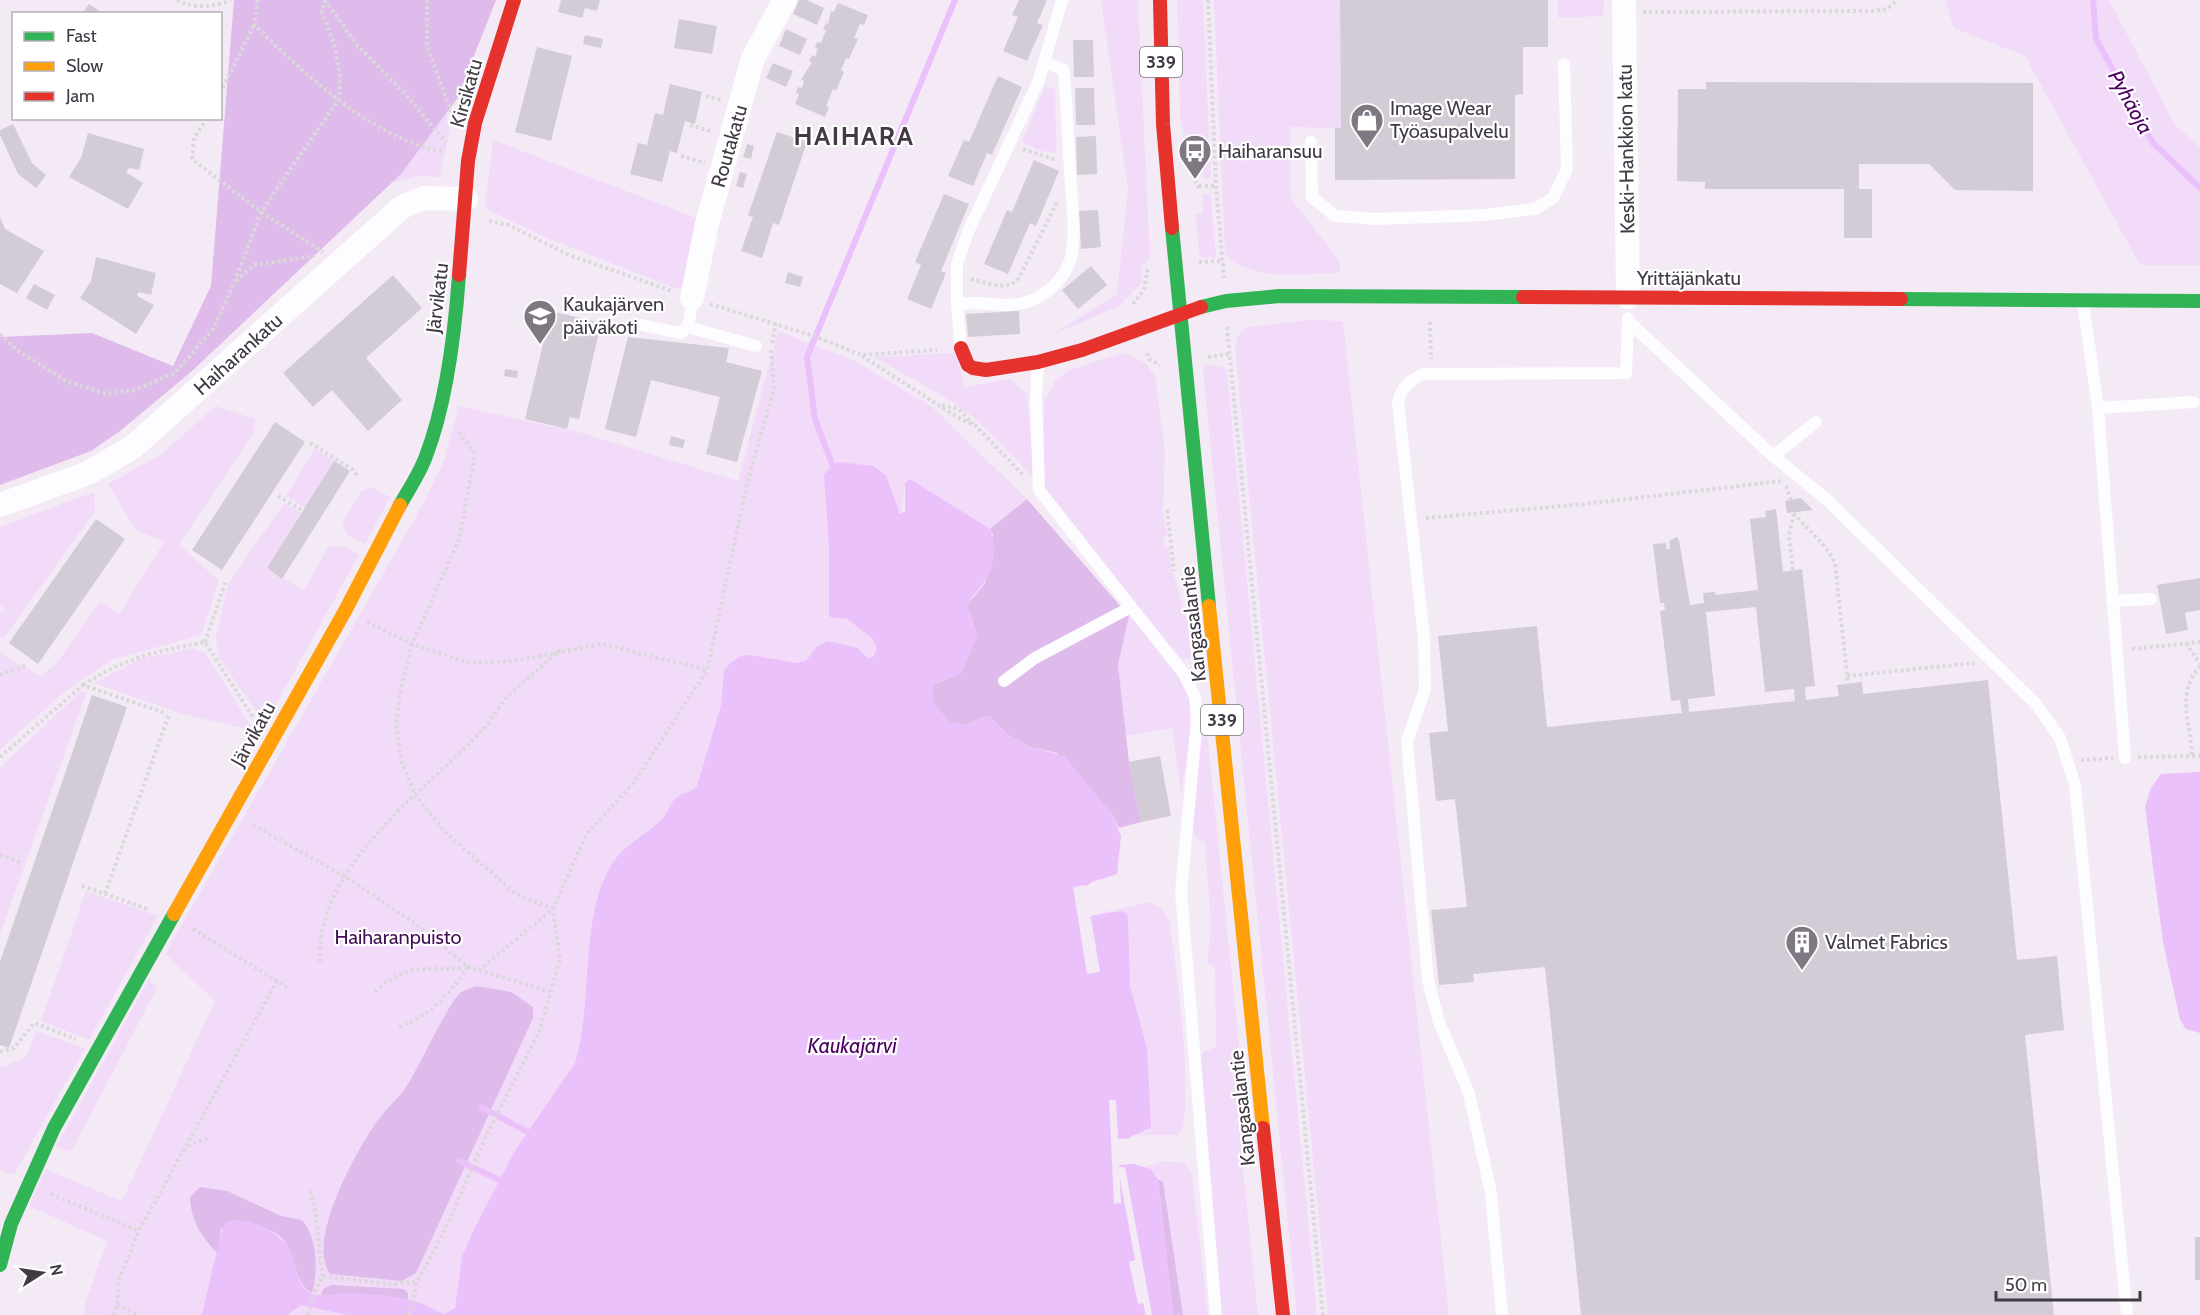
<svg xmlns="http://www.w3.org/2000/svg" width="2200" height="1315" font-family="Cabin,sans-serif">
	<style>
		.green { fill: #f1dbf9 }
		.forest { fill: #debbea }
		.water { fill: #ebc1fb }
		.pier { fill: #f3eaf6 }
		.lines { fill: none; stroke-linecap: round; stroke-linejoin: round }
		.stream { stroke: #ebc1fb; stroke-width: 6 }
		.building { fill: #d3cbd6; fill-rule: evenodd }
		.path { stroke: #dbd8dc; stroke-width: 4; stroke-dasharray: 3 3; stroke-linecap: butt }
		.lane { stroke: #fdfcfe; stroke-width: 12 }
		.street { stroke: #fdfcfe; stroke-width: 24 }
		.fast { stroke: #30b455; stroke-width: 14 }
		.slow { stroke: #ff9f0a; stroke-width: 14 }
		.jam { stroke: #e5322d; stroke-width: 14 }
		.labels { text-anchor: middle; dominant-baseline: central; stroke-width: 4.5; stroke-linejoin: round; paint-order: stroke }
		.shield { fill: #fff; stroke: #7a757c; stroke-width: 1.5 }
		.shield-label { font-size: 18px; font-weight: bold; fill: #413a44 }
		.street-label { font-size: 20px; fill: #413a44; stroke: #fff }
		.poi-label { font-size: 20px; fill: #413a44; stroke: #fff; text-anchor: start }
		.park-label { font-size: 20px; fill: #420e52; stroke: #fff }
		.water-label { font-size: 21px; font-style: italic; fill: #4c0161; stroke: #fff }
		.district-label { font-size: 26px; font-weight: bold; letter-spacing: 1.5px; fill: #413a44; stroke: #fff }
	</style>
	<rect width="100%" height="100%" fill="#f3eaf6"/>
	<!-- green -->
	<g class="green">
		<path d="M1101 0H1138L1150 259 1142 264 1141 284 1119 306 1052 335 1117 294 1128 189Z"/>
		<path d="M1177 0H1203L1211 178H1204L1202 162 1190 159 1180 117Z"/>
		<path d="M1214 0H1340L1341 128 1290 127 1291 199 1340 261V273C1303 273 1253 283 1225 254Z"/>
		<path d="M1558 0H1604L1603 16 1558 18Z"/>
		<path d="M1945 0H2109L2175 125 2200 147V265H2140L2025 56 1954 28Z"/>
		<path d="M1045 86 1055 89 1056 153 1041 151 1022 142Z"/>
		<path d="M446 113 450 129 440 177 416 176 391 183Z"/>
		<path d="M493 140 702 220 691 283 677 289 547 238 490 211 485 207Z"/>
		<path d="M1202 194H1208L1211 198 1216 257 1200 258 1195 214 1203 213Z"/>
		<path d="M1309 320 1343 321 1449 1315H1328L1235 348 1237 337 1247 327Z"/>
		<path d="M778 331 855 361 932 407 1027 499 990 529 905 483 902 513 897 509 829 547 830 617 847 619 872 638 877 648 873 657 868 658 861 650 828 641 817 646 806 661 797 663 734 660 724 672 721 705 697 786C692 792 683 792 678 798 671 804 668 813 661 820 648 833 628 843 616 858 578 909 594 1002 575 1063L516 1149 462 1256 455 1308 444 1315H84L85 1304 107 1241 29 1206 45 1169 122 1201 215 1001 165 954 422 506 444 461 459 406 582 433 738 481Z"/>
		<path d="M956 353 965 387 1010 379 1027 394 1034 478 976 419 946 398 874 357Z"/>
		<path d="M1123 353 1144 362 1155 376 1165 450 1163 514 1167 536 1163 537 1165 549 1169 548 1171 566 1188 625 1191 658 1183 660 1124 591 1044 491V403L1055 381 1069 370Z"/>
		<path d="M1208 364 1224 367 1227 371 1317 1315H1297L1203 369Z"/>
		<path d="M216 406 255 419 254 432 179 544 219 581 201 635 111 660 59 696 0 750V653L41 676 57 663 100 601 119 614 164 542 136 530 108 484 161 454Z"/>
		<path d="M315 449 334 461 305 508 286 496Z"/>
		<path d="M371 487 390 497 365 544 347 534 342 524 362 491Z"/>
		<path d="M94 492 95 511 3 639 0 637V614L5 608 0 605V527Z"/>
		<path d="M284 503 301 513 267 569 304 590 328 547 343 546 359 555 265 724 219 658 216 637 228 584Z"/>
		<path d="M1129 616C1148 637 1180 670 1189 697 1195 717 1184 771 1181 794L1172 728 1126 736 1118 665Z"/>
		<path d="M193 648 205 653 254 731 179 713 94 683 140 659Z"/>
		<path d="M87 691 0 934V767L79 693Z"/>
		<path d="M1204 703 1245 1103 1239 1128 1258 1315H1221L1201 1054 1216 1046 1215 966 1207 963 1211 927 1205 842 1195 838 1190 825Z"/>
		<path d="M86 891 158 916 89 1040 41 1021Z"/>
		<path d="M1149 902 1162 909 1169 921C1175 950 1197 1121 1178 1135H1133L1149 1131 1146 1040 1129 986 1101 913Z"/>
		<path d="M149 979 157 988 71 1152 56 1147Z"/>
		<path d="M36 1031 85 1048 14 1175 0 1170V1066L3 1067 27 1056Z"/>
		<path d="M1163 1161 1184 1163 1192 1173 1208 1315H1183L1163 1182 1151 1169 1144 1167Z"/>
	</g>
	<!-- forest -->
	<g class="forest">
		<path d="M234 0H496L457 99 401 174 192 371 120 431 91 451 0 485V337L92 333 173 366 211 286Z"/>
		<path d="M1027 499 1129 616 1118 665 1129 762 1141 822 1119 828 1112 814 1057 753 1030 747 1008 735 990 717 986 716 965 725 950 723 933 703V685L961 673 977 635 967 605 985 583 993 535 990 529Z"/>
		<path d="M476 986 511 992 533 1007V1018L416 1273 402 1281 330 1274C306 1242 354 1156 373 1127 383 1111 398 1100 408 1084 424 1057 437 1027 454 1000L461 992Z"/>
		<path d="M1158 1179 1163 1182 1183 1315H1173Z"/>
		<path d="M200 1187 227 1191 281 1216 302 1220C318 1238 318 1271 312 1293 289 1281 298 1237 268 1230 254 1226 236 1229 221 1229L218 1254C202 1237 191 1222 190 1197Z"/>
		<path d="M332 1285 404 1289 408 1293V1301L350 1293 320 1296 324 1288Z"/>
	</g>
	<!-- water -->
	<g class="water">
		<path d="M840 462 873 466 886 475 900 514 905 511V483L910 479 990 529C997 548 995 569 982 585 977 592 971 598 967 605L977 635 961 673 933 685V703L950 723 965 725 986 716 990 717 1008 735 1030 747 1064 756 1112 814 1121 836 1117 874 1092 882 1085 887 1090 916 1121 911 1127 914 1128 918 1130 986 1147 1047 1151 1128 1130 1137 1131 1163 1151 1169 1158 1179 1173 1315H347L301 1305 287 1315H202C205 1302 222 1226 226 1222 247 1215 279 1231 290 1250 297 1261 295 1279 305 1289 317 1301 336 1292 350 1293 372 1294 403 1296 423 1304 431 1307 437 1312 444 1314L455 1308 462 1256 475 1227 516 1149 575 1063C594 1002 578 908 616 858 628 843 648 833 662 819 667 814 669 806 674 800 680 793 691 793 697 786L721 705 724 672 729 664 741 656 751 655 797 663 806 661 817 646 828 641 858 648 868 658 873 657 877 648 872 638 847 619 830 617 829 612V547L824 475 832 464Z"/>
		<path d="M2200 772V1033L2186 1029 2180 1020 2163 942 2145 807 2151 788 2161 774Z"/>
	</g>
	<!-- pier -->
	<g class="pier">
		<path d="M1085 885 1091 917 1088 918H1091L1100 972 1087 974 1073 887Z"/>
		<path d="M1109 1100H1116L1118 1139 1131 1138 1133 1164 1119 1165V1167H1125L1152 1315H1146L1143 1303 1138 1304 1129 1262 1135 1260 1120 1178 1121 1203 1114 1204Z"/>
	</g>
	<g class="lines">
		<!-- stream -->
		<g class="stream">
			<path d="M2093 0 2096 39 2153 143 2200 188"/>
			<path d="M832 464 815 419 807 357 955 0"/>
			<path d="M481 1107 528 1132"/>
			<path d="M459 1161 500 1180"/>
		</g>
	</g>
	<!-- building -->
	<g class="building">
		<path d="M561 0H600L597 11 585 8 582 18 558 12Z"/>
		<path d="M799 0H806L824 8 817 25 793 14Z"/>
		<path d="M1019 0H1047L1037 23 1043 25 1027 61 1003 51 1018 17 1012 15Z"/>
		<path d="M1340 0H1548V47H1523V94L1515 95V179L1335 180V128H1341Z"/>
		<path d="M838 3 868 15 864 25 860 24 854 38 858 39 849 59 846 58 841 70 844 72 836 91 833 89 826 106 829 107 825 117 795 104 799 94 796 93 798 87 802 88 804 81 801 80 812 62 809 61 812 55 815 57 818 49 815 48 817 42 821 43 826 30 823 29 826 23 828 24 831 11 834 12Z"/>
		<path d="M89 4 104 14H82Z"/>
		<path d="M679 19 717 26 712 54 674 48Z"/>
		<path d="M786 29 807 39 800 55 779 46Z"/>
		<path d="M585 35 603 39 601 48 583 44Z"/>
		<path d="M1073 40H1093L1094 77H1074Z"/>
		<path d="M537 47 572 56 551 141 515 132Z"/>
		<path d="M773 63 793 71 786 87 766 78Z"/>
		<path d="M998 76 1022 87 992 155 987 153 973 186 948 176 964 140 969 142Z"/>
		<path d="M1706 82 2033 83V191L1955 190 1929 164H1859V189H1872V238H1844V189H1705V182L1677 181 1678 89H1706Z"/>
		<path d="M670 84 702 92 695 124 685 121 677 153 670 151 662 182 630 174 638 143 647 145 655 113 663 115Z"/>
		<path d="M1075 88H1094L1095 125H1076Z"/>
		<path d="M13 124 32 163 46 175 36 188 18 174 0 135V130Z"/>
		<path d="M777 132 807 142 779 225 773 223 762 258 741 251 753 217 748 215Z"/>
		<path d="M88 133 144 149 139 170 129 168 126 172 143 183 128 209 69 177 81 158Z"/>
		<path d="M1096 136 1097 174 1077 175 1076 137Z"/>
		<path d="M747 144 754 146 751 159 743 157Z"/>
		<path d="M1034 160 1059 171 1036 226 1030 223 1008 274 984 264 1007 210 1012 212Z"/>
		<path d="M740 172 747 174 743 188 736 186Z"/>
		<path d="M944 194 969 204 941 271 946 273 931 309 907 299 921 265 915 262Z"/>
		<path d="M1098 210 1101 247 1081 249 1079 211Z"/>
		<path d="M0 217 5 229 44 251 17 293 0 284Z"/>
		<path d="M96 257 156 273 151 295 139 292 137 296 154 305 136 334 80 298 91 281Z"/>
		<path d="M1091 266 1107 285 1078 309 1062 290Z"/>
		<path d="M788 272 803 277 800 287 785 283Z"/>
		<path d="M393 275 422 308 366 358 402 400 368 431 332 390 313 407 283 373Z"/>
		<path d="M34 284 55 295 47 310 26 298Z"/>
		<path d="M551 311 601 323 579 419 570 417 567 429 525 419Z"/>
		<path d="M1019 311 1020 334 968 337 966 314Z"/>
		<path d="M628 337 729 348 726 362 762 371 737 462 706 454 720 397 651 380 636 437 605 429Z"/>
		<path d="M505 369 518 371 517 378 504 376Z"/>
		<path d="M275 422 305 442 222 570 192 550Z"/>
		<path d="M671 436 685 440 683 448 669 445Z"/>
		<path d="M334 461 350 471 282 579 267 568Z"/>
		<path d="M1801 498 1813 510 1787 513 1785 501Z"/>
		<path d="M1776 509 1783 572 1802 569 1815 686 1805 687 1806 700 1839 696 1837 685 1862 682 1863 694 1988 680 2017 960 2057 956 2064 1030 2025 1035 2054 1315H1581L1545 967 1473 974 1474 982 1439 985 1431 910 1467 907 1455 799 1436 801 1429 733 1448 731 1438 636 1537 626 1547 727 1682 713 1680 700 1671 701 1660 611 1665 610 1664 603H1660L1653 544 1666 543V549H1670L1669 541 1677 537 1679 540 1690 605 1704 603 1703 593 1715 592V595L1758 590 1750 519 1766 517 1765 511ZM1756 607 1765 692 1794 689 1795 701 1689 712 1688 699 1715 696 1706 612Z"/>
		<path d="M96 519 125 539 38 664 9 643Z"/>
		<path d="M2200 578V610L2185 613 2188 630 2166 634 2157 585Z"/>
		<path d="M92 695 127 707 9 1048 0 1045V962Z"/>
		<path d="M1160 756 1171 816 1141 822 1129 762Z"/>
		<rect x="2195" y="1237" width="5" height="43"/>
	</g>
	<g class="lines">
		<!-- path -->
		<g class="path">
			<path d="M177 0C192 9 215 7 231 0"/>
			<path d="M258 0 254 25C304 73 374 140 444 152"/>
			<path d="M325 0 358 46 408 97 446 143"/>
			<path d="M427 0V46L451 112"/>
			<path d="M1208 0 1216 186 1224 278"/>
			<path d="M1643 12 1874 11 1887 9 1898 0"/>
			<path d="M220 93 254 25"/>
			<path d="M706 96 722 100"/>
			<path d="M207 118 194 138 192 159 261 212 323 252"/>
			<path d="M690 125 713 132"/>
			<path d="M1023 149 1056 160"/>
			<path d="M681 156 705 163"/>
			<path d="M1195 180 1200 191"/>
			<path d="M1199 186H1216"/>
			<path d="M489 221 508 225 569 255 672 291"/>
			<path d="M1199 262 1222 261"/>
			<path d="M971 279C988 283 1007 292 1019 278L1057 202"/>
			<path d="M236 281 254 265 315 256"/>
			<path d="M710 304 814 336 861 355 937 350"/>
			<path d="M1133 304 1144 290 1148 267"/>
			<path d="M1430 322 1431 359"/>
			<path d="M1227 327 1323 1315"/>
			<path d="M0 334 17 350 68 382 107 394 134 390 175 373 213 329 235 281 261 212 339 99 340 74 334 44 322 12 325 0"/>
			<path d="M772 343 776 323"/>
			<path d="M1147 353 1149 359 1160 365"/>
			<path d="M862 356 957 417 976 426 1023 475"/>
			<path d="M1208 357 1229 354"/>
			<path d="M942 405 959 409 973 424"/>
			<path d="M459 432 475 454 459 540 412 644 400 692 396 725 401 760 415 795 446 833 516 894 553 909 479 970"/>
			<path d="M310 443 352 469 358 477"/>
			<path d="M1786 486 1791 500"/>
			<path d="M278 496 303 511"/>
			<path d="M1167 510 1174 571"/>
			<path d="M1794 513C1807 530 1826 543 1835 564L1848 684"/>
			<path d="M1426 518 1584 504 1782 481"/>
			<path d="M1793 570 1789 535 1794 513"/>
			<path d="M367 622 412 644 470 663 514 661 601 644 707 670"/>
			<path d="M205 642 226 580"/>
			<path d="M2186 643 2200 664"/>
			<path d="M2132 649 2200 642"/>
			<path d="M0 675 28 665"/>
			<path d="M1847 676 1974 663"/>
			<path d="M83 685C126 657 155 652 205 642L254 719"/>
			<path d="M2192 755C2191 722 2175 695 2200 666"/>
			<path d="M0 757 83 685 165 713"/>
			<path d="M2138 757 2200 756"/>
			<path d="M2081 760 2113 758"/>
			<path d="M253 825 346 877 416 924 468 967 551 992"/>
			<path d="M0 855 20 862"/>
			<path d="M82 886 150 910"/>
			<path d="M105 894 169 714"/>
			<path d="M193 929 290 989"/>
			<path d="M320 962C315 867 421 794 480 733 491 722 498 707 508 696 525 680 543 666 560 650"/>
			<path d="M375 992C406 961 429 971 468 968"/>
			<path d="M399 1027C433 1014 446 996 468 968"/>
			<path d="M0 1052 14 1048 34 1023 76 1039"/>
			<path d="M188 1146 210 1137"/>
			<path d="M310 1191C319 1218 318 1248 323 1276"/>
			<path d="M51 1194 139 1231"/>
			<path d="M117 1305 136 1315"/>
			<path d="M113 1315 117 1305 119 1279 139 1231 277 981"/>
			<path d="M308 1315 316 1288 323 1276 387 1284 417 1282"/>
			<path d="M409 1315 417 1282 446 1228 485 1138 540 1030 560 959 553 909 586 835 635 781 707 670 747 484 774 388 771 350"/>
		</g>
		<!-- lane -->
		<g class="lane">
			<path d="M1311 142 1312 197 1335 216 1376 219 1485 215 1535 209 1553 198 1567 169 1564 64"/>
			<path d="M2083 302 2098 408 2125 758"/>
			<path d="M957 305V264L968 232 1039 80 1062 0"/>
			<path d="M1628 318V321L1773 456 1825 498 2036 704 2060 738 2075 785 2127 1315"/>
			<path d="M642 325 680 333C692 328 690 310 692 298"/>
			<path d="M688 327 756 346"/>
			<path d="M961 348 957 305C978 299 1002 309 1024 303 1045 297 1063 281 1070 261 1077 238 1072 208 1071 184 1068 146 1067 108 1064 70L1044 62"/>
			<path d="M1038 363 1036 398 1039 490 1184 674 1195 697 1197 720 1181 892 1216 1315"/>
			<path d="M2098 408 2194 402"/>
			<path d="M1773 456 1816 422"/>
			<path d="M2112 601 2151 599"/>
			<path d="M1004 681 1035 658 1131 607"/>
			<path d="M1502 1315 1491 1193 1469 1093 1439 1022 1428 980 1407 741 1425 689 1424 638 1398 402C1402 387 1409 381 1423 374L1626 373 1628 321"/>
		</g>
		<!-- street -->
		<g class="street">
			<path d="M1624 0 1628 297"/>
			<path d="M692 298 707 224 753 58 785 0"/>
			<path d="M0 505 88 473 133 447 402 207 424 198 466 199"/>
		</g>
		<!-- fast -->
		<g class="fast">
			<path d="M1172 228 1209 606"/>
			<path d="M1901 299 2200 301"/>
			<path d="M1201 307 1226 301 1279 296 1523 297"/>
			<path d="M400 505C409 489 420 473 426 456 446 404 455 331 459 275"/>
			<path d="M0 1265 11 1224 54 1128 174 914"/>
		</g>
		<!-- slow -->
		<g class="slow">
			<path d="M1209 606 1263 1128"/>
			<path d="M174 914 345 611 400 505"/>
		</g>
		<!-- jam -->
		<g class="jam">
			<path d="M1160 0 1163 124 1172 228"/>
			<path d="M459 275 468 161 475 123 514 0"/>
			<path d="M1523 297 1901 299"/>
			<path d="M961 348 968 365 973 368 986 370 1038 362 1082 350 1201 307"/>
			<path d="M1263 1128 1283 1315"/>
		</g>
	</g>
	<!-- icons -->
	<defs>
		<symbol id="shop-pin" viewBox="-11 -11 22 30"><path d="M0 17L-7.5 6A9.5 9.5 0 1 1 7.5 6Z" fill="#7f7882" stroke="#fff"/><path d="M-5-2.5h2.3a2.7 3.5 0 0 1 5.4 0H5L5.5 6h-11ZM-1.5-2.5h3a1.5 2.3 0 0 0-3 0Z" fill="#fff"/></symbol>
		<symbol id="bus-pin" viewBox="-11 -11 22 30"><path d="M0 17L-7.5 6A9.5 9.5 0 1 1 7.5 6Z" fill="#7f7882" stroke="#fff"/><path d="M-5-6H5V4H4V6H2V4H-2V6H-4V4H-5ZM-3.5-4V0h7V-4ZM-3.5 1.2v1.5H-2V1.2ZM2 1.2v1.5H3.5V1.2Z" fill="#fff"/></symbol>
		<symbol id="school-pin" viewBox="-11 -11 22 30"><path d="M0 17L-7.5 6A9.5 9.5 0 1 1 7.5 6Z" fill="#7f7882" stroke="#fff"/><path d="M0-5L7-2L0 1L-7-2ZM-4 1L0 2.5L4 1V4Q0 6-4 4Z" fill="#fff"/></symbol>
		<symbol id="building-pin" viewBox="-11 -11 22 30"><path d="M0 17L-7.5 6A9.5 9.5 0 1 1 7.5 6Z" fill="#7f7882" stroke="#fff"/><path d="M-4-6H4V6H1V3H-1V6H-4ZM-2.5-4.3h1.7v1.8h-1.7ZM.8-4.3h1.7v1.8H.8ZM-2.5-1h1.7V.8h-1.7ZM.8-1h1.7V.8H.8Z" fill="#fff"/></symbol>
	</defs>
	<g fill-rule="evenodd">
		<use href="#shop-pin" x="1348" y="101" width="38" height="52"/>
		<use href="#bus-pin" x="1176" y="132" width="38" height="52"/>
		<use href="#school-pin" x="521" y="297" width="38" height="52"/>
		<use href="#building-pin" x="1783" y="923" width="38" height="52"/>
	</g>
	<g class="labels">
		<!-- shield labels -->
		<g class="shield">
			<rect x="1140" y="47" width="42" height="30" rx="4.5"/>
			<rect x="1201" y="705" width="42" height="30" rx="4.5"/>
		</g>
		<g class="shield-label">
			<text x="1161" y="62">339</text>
			<text x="1222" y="720">339</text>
		</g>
		<!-- street labels -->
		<g class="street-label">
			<text transform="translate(466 93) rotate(-74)">Kirsikatu</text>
			<text transform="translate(729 146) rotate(-74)">Routakatu</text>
			<text transform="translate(1626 149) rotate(-91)">Keski-Hankkion katu</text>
			<text x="1689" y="278">Yrittäjänkatu</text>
			<text transform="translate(437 298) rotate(-83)">Järvikatu</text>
			<text transform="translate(238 354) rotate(-42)">Haiharankatu</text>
			<text transform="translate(1193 624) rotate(-96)">Kangasalantie</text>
			<text transform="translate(253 734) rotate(-61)">Järvikatu</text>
			<text transform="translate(1242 1108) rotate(-96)">Kangasalantie</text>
		</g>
		<!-- poi labels -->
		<g class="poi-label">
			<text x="1390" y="108">Image Wear<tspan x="1390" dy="23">Työasupalvelu</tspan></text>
			<text x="1218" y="151">Haiharansuu</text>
			<text x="563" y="304">Kaukajärven<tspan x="563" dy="23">päiväkoti</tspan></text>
			<text x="1825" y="942">Valmet Fabrics</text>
		</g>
		<!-- park labels -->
		<g class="park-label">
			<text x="398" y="937">Haiharanpuisto</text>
		</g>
		<!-- water labels -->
		<g class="water-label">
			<text transform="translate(2131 102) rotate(61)">Pyhäoja</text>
			<text x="852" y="1045">Kaukajärvi</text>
		</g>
		<!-- district labels -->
		<g class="district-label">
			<text x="854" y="136">HAIHARA</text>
		</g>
	</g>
	<!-- legend -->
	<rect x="12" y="12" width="210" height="108" fill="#ffffff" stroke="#b3b0b4" stroke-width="1.5"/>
	<rect x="24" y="32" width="30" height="9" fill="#30b455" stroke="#b3b0b4" stroke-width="1.5"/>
	<text x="66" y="42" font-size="18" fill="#413a44">Fast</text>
	<rect x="24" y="62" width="30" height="9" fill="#ff9f0a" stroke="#b3b0b4" stroke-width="1.5"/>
	<text x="66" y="72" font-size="18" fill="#413a44">Slow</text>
	<rect x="24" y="92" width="30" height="9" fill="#e5322d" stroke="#b3b0b4" stroke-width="1.5"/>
	<text x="66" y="102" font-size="18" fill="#413a44">Jam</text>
	<!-- north arrow -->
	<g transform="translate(42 1273) rotate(78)" stroke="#ffffff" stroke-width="4.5" paint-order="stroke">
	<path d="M0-4.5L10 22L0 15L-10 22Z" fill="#413a44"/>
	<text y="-9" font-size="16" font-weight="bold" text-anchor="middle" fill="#413a44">N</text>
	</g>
	<!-- scale -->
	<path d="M1996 1291v9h144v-9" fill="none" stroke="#413a44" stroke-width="3"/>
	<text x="2005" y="1291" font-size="18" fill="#413a44" stroke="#ffffff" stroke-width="4.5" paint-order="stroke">50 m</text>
</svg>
